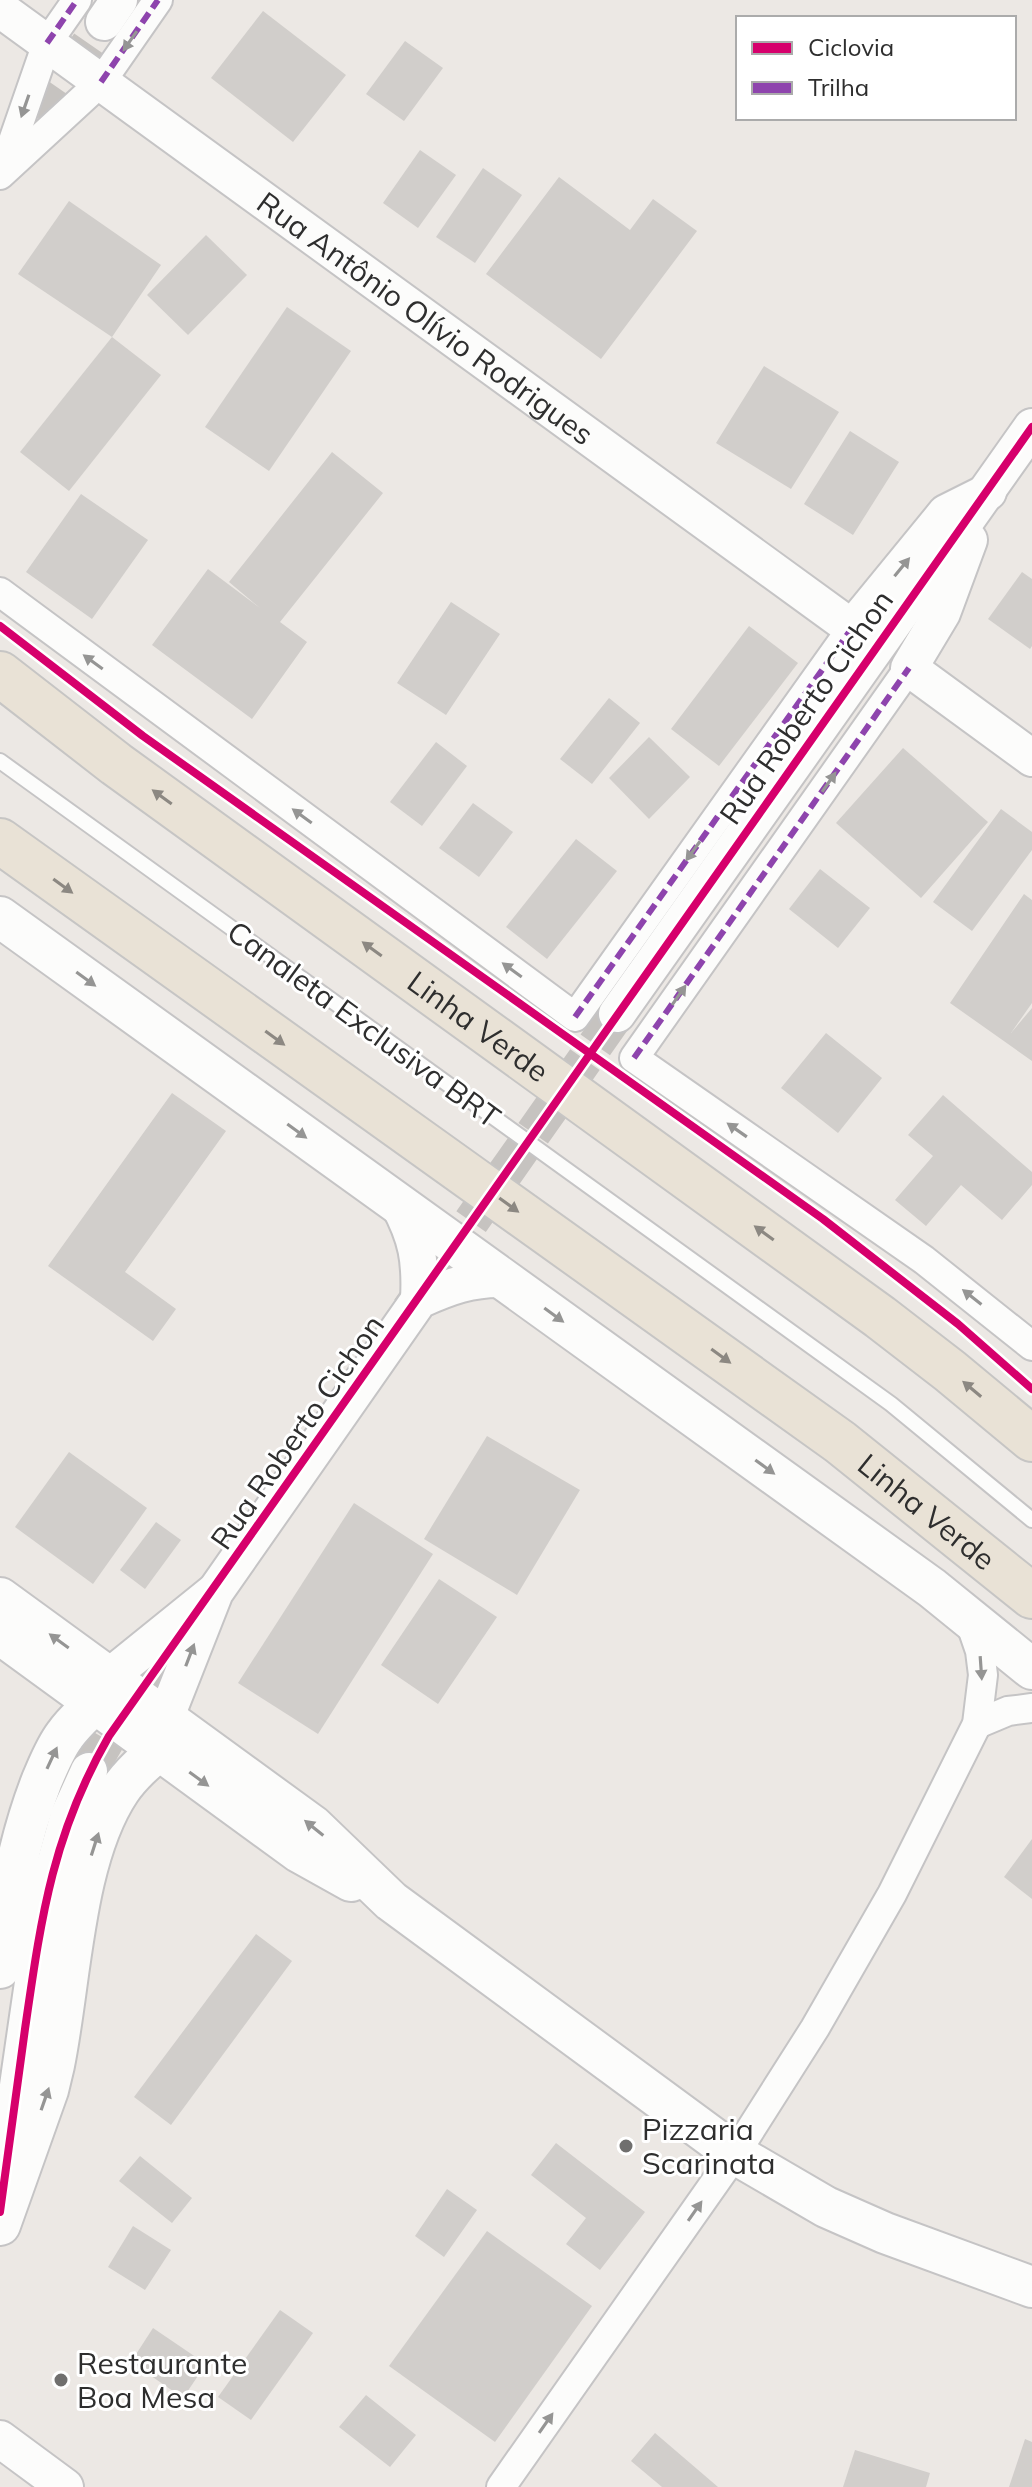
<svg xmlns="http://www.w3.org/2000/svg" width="1032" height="2487" font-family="Mulish,sans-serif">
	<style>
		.building { fill: #d1cecb }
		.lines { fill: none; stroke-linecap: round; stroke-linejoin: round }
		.tertiary-tunnel { stroke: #c6c3c0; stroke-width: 36; stroke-dasharray: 36 18; stroke-linecap: butt }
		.service-casing { stroke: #c5c4c5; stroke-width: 18 }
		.minor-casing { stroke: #c5c4c5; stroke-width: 32 }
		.tertiary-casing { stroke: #c5c4c5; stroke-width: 40 }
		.secondary-casing { stroke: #c5c4c5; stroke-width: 44 }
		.trunk-casing { stroke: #c6c5c4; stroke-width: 48 }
		.service { stroke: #fcfcfb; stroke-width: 14 }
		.minor { stroke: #fcfcfb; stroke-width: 28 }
		.tertiary { stroke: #fcfcfb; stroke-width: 36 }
		.secondary { stroke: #fcfcfb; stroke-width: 40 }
		.trunk { stroke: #e9e2d6; stroke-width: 44 }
		.quiet { stroke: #8e44ad; stroke-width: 6; stroke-dasharray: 12 6; stroke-linecap: butt }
		.cycleway-casing { stroke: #fff; stroke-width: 13 }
		.cycleway { stroke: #d6006c; stroke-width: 8 }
		.oneway { fill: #959594 }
		.oneway2 { fill: #8c8882 }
		.poi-dot { fill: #706f6e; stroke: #fff; stroke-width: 3 }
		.labels { text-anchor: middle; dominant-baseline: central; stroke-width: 6; stroke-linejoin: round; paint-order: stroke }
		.street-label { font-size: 30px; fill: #2e2e2e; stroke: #fff }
		.poi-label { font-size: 30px; fill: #2e2e2e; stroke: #fff; text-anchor: start }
	</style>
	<rect width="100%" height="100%" fill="#ece8e4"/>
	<!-- building -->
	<g class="building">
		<path d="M263 11 346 75 293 142 211 78Z"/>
		<path d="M405 41 443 68 404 121 366 94Z"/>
		<path d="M420 150 456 175 418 228 383 203Z"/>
		<path d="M483 168 522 195 475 263 436 237Z"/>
		<path d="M559 177 630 230 653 199 697 231 601 359 486 274Z"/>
		<path d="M69 201 161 265 112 337 18 274Z"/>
		<path d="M206 235 247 275 188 335 147 295Z"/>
		<path d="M287 307 351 351 269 471 205 427Z"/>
		<path d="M112 337 161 375 69 491 20 452Z"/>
		<path d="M764 366 839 412 791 489 716 443Z"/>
		<path d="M850 431 899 462 853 535 804 504Z"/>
		<path d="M332 452 383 493 280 622 307 642 252 719 152 645 208 569 260 608 229 582Z"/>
		<path d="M81 494 148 540 92 619 26 572Z"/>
		<path d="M1022 572 1032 579V646L1030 649 988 619Z"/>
		<path d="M451 602 500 634 446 715 397 683Z"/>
		<path d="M749 626 798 663 719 766 671 729Z"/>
		<path d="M609 698 640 723 592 784 560 759Z"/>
		<path d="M649 737 690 777 649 819 609 778Z"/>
		<path d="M436 742 467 766 422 826 390 802Z"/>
		<path d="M903 748 988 822 921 898 836 823Z"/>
		<path d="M473 803 513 832 479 877 439 848Z"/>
		<path d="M1001 809 1032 832V850L972 931 933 902Z"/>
		<path d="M576 839 617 871 547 959 506 927Z"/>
		<path d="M820 869 870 908 838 948 789 909Z"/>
		<path d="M1024 894 1032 900V1003L1011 1033 1032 1008V1061L950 1003Z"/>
		<path d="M826 1033 882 1078 838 1133 781 1088Z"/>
		<path d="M172 1093 226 1131 125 1272 176 1309 153 1341 48 1266Z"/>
		<path d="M943 1095 1032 1172V1185L1002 1220 961 1185 926 1226 895 1200 933 1156 908 1135Z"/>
		<path d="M487 1436 580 1490 517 1595 424 1539Z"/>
		<path d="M69 1452 147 1508 93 1584 15 1527Z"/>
		<path d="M354 1503 433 1554 318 1734 238 1683Z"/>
		<path d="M156 1522 181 1540 145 1589 120 1570Z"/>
		<path d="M439 1579 497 1617 438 1704 381 1665Z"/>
		<path d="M1032 1839V1899L1004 1877Z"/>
		<path d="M256 1934 292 1961 171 2125 134 2097Z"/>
		<path d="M556 2143 645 2212 600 2270 566 2244 586 2218 531 2175Z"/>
		<path d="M140 2156 192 2198 172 2223 119 2181Z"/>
		<path d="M447 2189 477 2210 444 2257 415 2236Z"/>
		<path d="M133 2226 171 2250 145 2290 108 2267Z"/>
		<path d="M487 2231 592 2306 495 2442 389 2366Z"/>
		<path d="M280 2310 313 2333 251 2420 218 2397Z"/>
		<path d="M153 2328 206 2364 183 2398 131 2362Z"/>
		<path d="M366 2395 416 2435 390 2467 339 2427Z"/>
		<path d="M655 2433 718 2487H662L631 2461Z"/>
		<path d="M1025 2439 1032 2442V2487H1009Z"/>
		<path d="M855 2450 930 2473 926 2487H843Z"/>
	</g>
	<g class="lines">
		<!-- tertiary-tunnel -->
		<g class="tertiary-tunnel">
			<path d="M7 162 104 22"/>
			<path d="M409 1310 617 1014"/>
			<path d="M89 1771 109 1736 195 1613"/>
		</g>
		<defs>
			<path id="service" d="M0 761 891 1404 1032 1520"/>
			<g id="minor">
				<path d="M4 167 47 43 77 0"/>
				<path d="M0 175 101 82 158 0"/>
				<path d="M0 592 575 1017 852 628"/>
				<path d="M909 668 634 1058 924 1260 1032 1346"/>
				<path d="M977 1724 1008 1711 1032 1708"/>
				<path d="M501 2487 735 2154 815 2028 892 1894 977 1724 983 1675 980 1651 968 1616"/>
			</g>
			<g id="tertiary">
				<path id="s1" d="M0 9 852 628 946 513 988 492"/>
				<path d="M104 22 119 0"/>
				<path d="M969 540 942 613 909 668 1032 758"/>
				<path d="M617 1014 1032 427"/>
				<path d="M398 1203C417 1238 421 1260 419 1300"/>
				<path d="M109 1677 213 1593"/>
				<path d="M165 1719 215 1592 419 1300C448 1287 472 1278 503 1279"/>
				<path d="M4 2182 45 1900 69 1815 89 1771"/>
				<path d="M0 2439 65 2487"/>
			</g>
			<g id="secondary">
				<path d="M0 917 932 1588 1032 1669"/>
				<path d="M0 1598 313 1826 391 1901 735 2154 826 2207 885 2233 1032 2287"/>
				<path d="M0 1634 299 1852 351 1881"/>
				<path d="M0 1968C9 1900 17 1844 42 1780 49 1764 55 1748 65 1735 73 1723 85 1713 95 1703"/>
				<path d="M0 2225 48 2090 54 2065C71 1982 73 1860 120 1790 131 1774 145 1762 159 1750"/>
			</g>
			<g id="trunk">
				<path id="s2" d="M0 674 116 764 880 1317 950 1371 1032 1439"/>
				<path id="s3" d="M0 841 840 1442 1032 1596"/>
			</g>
		</defs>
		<!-- service casing -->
		<use href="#service" class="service-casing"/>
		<!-- minor casing -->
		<use href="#minor" class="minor-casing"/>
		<!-- tertiary casing -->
		<use href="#tertiary" class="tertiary-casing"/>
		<!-- secondary casing -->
		<use href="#secondary" class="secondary-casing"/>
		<!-- trunk casing -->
		<use href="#trunk" class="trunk-casing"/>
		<!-- service -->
		<use href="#service" class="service"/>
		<!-- minor -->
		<use href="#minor" class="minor"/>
		<!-- tertiary -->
		<use href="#tertiary" class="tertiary"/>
		<!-- secondary -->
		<use href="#secondary" class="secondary"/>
		<!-- trunk -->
		<use href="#trunk" class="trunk"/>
		<!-- quiet -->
		<g class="quiet">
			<path d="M47 43 77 0"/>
			<path d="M101 82 158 0"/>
			<path d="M575 1017 852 628"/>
			<path d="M634 1058 909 668"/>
		</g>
		<defs>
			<g id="cycleway">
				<path d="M0 626 143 736 823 1219 958 1324 1032 1389"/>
				<path d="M0 2212C8 2151 17 2090 25 2029 41 1919 52 1835 109 1736L1032 427"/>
			</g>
		</defs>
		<!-- cycleway casing -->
		<use href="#cycleway" class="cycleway-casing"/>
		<!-- cycleway -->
		<use href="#cycleway" class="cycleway"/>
	</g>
	<!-- one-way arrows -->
	<defs><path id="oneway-solid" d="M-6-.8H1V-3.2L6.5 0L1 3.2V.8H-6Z" transform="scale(2)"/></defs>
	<g class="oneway">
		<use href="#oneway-solid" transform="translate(130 41) rotate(125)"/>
		<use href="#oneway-solid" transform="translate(25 106) rotate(109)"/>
		<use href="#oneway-solid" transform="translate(902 567) rotate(-51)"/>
		<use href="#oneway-solid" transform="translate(93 662) rotate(-144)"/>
		<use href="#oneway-solid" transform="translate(829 782) rotate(-55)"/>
		<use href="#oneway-solid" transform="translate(302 816) rotate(-144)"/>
		<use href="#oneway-solid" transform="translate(693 851) rotate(126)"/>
		<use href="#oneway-solid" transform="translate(512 970) rotate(-144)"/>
		<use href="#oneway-solid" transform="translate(86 979) rotate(36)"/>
		<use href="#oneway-solid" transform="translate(679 995) rotate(-55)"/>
		<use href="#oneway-solid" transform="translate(737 1130) rotate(-145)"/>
		<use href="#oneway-solid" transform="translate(297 1131) rotate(36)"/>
		<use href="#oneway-solid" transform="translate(972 1297) rotate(-142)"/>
		<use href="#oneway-solid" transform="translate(554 1315) rotate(36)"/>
		<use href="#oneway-solid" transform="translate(765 1467) rotate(36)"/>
		<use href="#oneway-solid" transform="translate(59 1641) rotate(-144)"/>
		<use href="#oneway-solid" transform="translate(190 1655) rotate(-69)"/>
		<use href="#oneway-solid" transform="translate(981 1668) rotate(86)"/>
		<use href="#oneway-solid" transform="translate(52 1758) rotate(-65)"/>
		<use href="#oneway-solid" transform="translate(199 1779) rotate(36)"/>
		<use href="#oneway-solid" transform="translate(314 1828) rotate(-141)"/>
		<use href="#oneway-solid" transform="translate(95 1844) rotate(-72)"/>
		<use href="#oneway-solid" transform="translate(45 2099) rotate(-71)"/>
		<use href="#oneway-solid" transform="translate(695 2211) rotate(-55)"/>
		<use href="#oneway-solid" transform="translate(546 2423) rotate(-55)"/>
	</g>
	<g class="oneway2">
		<use href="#oneway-solid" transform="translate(162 797) rotate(-144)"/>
		<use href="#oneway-solid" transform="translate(63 886) rotate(36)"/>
		<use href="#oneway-solid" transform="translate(372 949) rotate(-144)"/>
		<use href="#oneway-solid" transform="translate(275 1038) rotate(36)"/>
		<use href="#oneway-solid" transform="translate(509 1205) rotate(36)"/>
		<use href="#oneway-solid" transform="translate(764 1233) rotate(-144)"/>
		<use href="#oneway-solid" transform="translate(721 1356) rotate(36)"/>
		<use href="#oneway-solid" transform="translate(972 1389) rotate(-140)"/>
	</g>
	<!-- markers -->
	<g class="poi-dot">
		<circle cx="626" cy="2146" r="8"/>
		<circle cx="61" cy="2380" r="8"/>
	</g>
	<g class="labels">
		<!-- street labels -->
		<g class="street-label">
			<text stroke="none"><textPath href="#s1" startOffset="526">Rua Antônio Olívio Rodrigues</textPath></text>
			<text transform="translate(806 707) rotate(-55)">Rua Roberto Cichon</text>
			<text transform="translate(364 1024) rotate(36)">Canaleta Exclusiva BRT</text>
			<text stroke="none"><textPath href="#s2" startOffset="594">Linha Verde</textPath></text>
			<text transform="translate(297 1432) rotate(-55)">Rua Roberto Cichon</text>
			<text stroke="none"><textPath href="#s3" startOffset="1144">Linha Verde</textPath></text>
		</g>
		<!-- poi labels -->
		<g class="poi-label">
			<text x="642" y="2129">Pizzaria<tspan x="642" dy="34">Scarinata</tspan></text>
			<text x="77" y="2363">Restaurante<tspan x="77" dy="34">Boa Mesa</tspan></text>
		</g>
	</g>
	<!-- legend -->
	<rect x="736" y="16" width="280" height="104" fill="#ffffff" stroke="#ababab" stroke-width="2"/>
	<rect x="752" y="42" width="40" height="12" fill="#d6006c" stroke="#ababab" stroke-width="2"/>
	<text x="808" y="56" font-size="24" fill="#2e2e2e">Ciclovia</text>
	<rect x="752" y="82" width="40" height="12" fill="#8e44ad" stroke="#ababab" stroke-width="2"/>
	<text x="808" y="96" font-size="24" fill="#2e2e2e">Trilha</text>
</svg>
